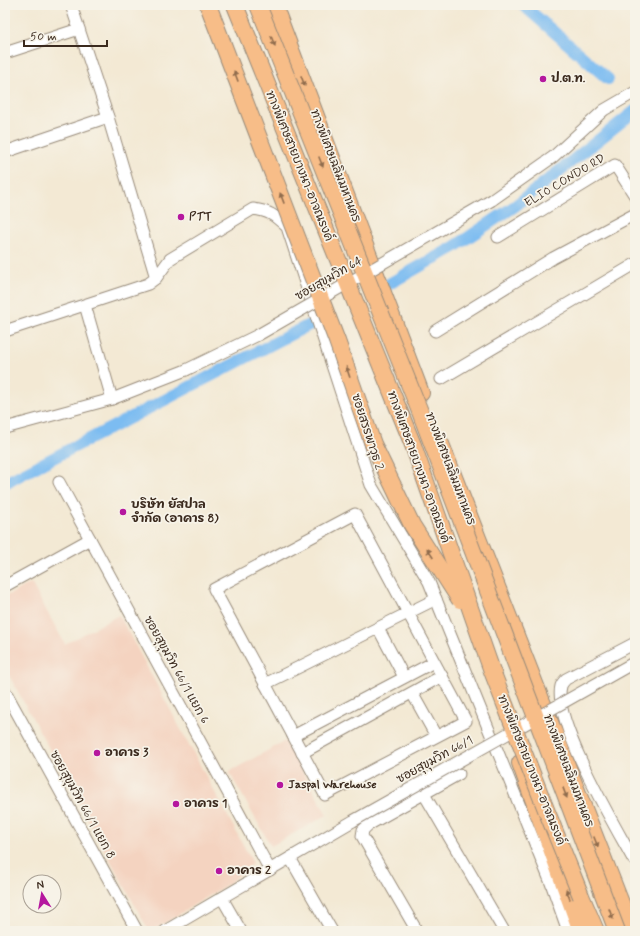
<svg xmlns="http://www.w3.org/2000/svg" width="640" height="936" font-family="Mynerve,'Playpen Sans Thai',sans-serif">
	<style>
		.built { fill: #f4d3c0 }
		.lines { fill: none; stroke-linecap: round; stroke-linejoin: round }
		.canal { stroke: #7cbcf1; stroke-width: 12 }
		.minor-casing { stroke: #978a79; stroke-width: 13 }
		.highway-casing { stroke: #978a79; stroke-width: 18 }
		.minor { stroke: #fff; stroke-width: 11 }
		.highway { stroke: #f7bd88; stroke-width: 16 }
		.minor-bridge-casing { stroke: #978a79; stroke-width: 13; stroke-linecap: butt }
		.highway-bridge-casing { stroke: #978a79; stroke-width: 18; stroke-linecap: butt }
		.minor-bridge { stroke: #fff; stroke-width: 11 }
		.highway-bridge { stroke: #f7bd88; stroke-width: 16 }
		.oneway { fill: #906c4e }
		.poi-dot { fill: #b5179e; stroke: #f7f3e8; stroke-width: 1.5 }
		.labels { text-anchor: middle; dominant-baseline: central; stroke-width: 3.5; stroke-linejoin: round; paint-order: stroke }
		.poi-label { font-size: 12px; font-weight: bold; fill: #3b2a1e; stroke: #f7f3e8; text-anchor: start }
		.street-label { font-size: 12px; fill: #3b2a1e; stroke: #f7f3e8 }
	</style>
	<rect width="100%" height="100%" fill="#f7f3e8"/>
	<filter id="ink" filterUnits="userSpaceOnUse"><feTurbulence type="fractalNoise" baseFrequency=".025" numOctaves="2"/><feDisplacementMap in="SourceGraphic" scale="8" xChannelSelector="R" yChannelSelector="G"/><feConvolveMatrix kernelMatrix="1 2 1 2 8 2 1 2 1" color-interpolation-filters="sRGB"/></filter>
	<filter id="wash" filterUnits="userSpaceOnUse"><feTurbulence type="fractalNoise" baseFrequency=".012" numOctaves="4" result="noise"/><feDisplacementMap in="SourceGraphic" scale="16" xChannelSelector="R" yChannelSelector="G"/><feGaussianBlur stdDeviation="0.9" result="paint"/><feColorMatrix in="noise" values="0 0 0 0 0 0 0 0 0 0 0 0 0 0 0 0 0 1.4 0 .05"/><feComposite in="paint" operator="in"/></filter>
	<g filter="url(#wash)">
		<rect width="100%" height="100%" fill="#f3e9d4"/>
		<!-- built -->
		<g class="built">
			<path d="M31 583 65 644 119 615 253 863 228 884 152 931H149L5 668V597Z"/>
			<path d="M285 741 327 815 271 846 229 772Z"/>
		</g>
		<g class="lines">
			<!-- canal -->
			<g class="canal">
				<path d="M523 5 608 79"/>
				<path d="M387 285 454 247 515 206 635 111"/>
				<path d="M5 483 309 325"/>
			</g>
		</g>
	</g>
	<g filter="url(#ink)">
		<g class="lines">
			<defs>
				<g id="minor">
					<path d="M71 5 108 117 156 278"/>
					<path d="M5 53 79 29"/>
					<path d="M5 152 108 117"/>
					<path d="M492 200 553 157 604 110 635 92"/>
					<path d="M498 237 615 165 635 196"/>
					<path d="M85 305 112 399"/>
					<path d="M5 331 148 284 156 278 170 259 253 209C270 211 275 216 287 227L371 485 429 582 551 883 568 931"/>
					<path d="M435 331 553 258 635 214"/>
					<path d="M441 379 635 264"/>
					<path d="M5 428 112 399 186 370"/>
					<path d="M59 482 270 870"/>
					<path d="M355 514 466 721 325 795 214 589Z"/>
					<path d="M5 586 90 539"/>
					<path d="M378 628 404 677"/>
					<path d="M265 684 436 599"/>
					<path d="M5 691 137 931"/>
					<path d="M412 693 436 736"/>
					<path d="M293 736 434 662"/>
					<path d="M302 753 442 676"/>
					<path d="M424 794 504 931"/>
					<path d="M290 858 332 931"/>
					<path d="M633 859C615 826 552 720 561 686 562 683 564 681 566 679L635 643"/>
					<path d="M222 898 241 931"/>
					<path d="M165 931 353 821"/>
					<path d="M417 931 362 836 363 830 368 825 459 774"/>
				</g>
				<g id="highway">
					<path d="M274 5 421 393"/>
					<path d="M441 444 632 931"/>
					<path d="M520 763 581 931"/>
					<path d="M581 896 596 931"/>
				</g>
			</defs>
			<!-- minor casing -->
			<use href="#minor" class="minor-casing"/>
			<!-- highway casing -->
			<use href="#highway" class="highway-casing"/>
			<!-- minor -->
			<use href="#minor" class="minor"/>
			<!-- highway -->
			<use href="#highway" class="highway"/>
			<defs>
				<g id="minor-bridge">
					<path d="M186 370 258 335 492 200"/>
					<path d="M353 821 635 662"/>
				</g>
				<g id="highway-bridge">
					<path d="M208 5 337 341 373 444 412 525 460 600"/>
					<path d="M235 5 413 445 492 671 547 812 581 896"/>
					<path d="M258 5 419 409 617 931"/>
				</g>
			</defs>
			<!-- minor-bridge casing -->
			<use href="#minor-bridge" class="minor-bridge-casing"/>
			<!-- highway-bridge casing -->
			<use href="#highway-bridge" class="highway-bridge-casing"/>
			<!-- minor-bridge -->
			<use href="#minor-bridge" class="minor-bridge"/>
			<!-- highway-bridge -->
			<use href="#highway-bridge" class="highway-bridge"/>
		</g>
		<!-- one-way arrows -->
		<defs><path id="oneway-solid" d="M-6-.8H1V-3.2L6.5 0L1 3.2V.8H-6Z"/></defs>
		<g class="oneway">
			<use href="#oneway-solid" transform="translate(273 41) rotate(68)"/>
			<use href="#oneway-solid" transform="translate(236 76) rotate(-111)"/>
			<use href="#oneway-solid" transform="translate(303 81) rotate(69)"/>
			<use href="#oneway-solid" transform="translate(321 162) rotate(68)"/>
			<use href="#oneway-solid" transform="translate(282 198) rotate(-111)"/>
			<use href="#oneway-solid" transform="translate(348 372) rotate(-109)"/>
			<use href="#oneway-solid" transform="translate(430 553) rotate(-123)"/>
			<use href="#oneway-solid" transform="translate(565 793) rotate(69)"/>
			<use href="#oneway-solid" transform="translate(596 842) rotate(68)"/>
			<use href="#oneway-solid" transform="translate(568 894) rotate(-110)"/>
			<use href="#oneway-solid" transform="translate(611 914) rotate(69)"/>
		</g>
	</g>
	<!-- markers -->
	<g class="poi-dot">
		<circle cx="543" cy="79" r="4"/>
		<circle cx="181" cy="217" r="4"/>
		<circle cx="123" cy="512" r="4"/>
		<circle cx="97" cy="753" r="4"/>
		<circle cx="280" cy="785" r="4"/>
		<circle cx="176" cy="804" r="4"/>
		<circle cx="219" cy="871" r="4"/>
	</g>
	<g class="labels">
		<!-- poi labels -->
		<g class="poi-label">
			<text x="551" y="79">ป.ต.ท.</text>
			<text x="189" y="217">PTT</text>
			<text x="131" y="505">บริษัท ยัสปาล<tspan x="131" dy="14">จำกัด (อาคาร 8)</tspan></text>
			<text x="105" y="753">อาคาร 3</text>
			<text x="288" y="785">Jaspal Warehouse</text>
			<text x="184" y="804">อาคาร 1</text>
			<text x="227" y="871">อาคาร 2</text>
		</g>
		<!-- street labels -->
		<g class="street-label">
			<text transform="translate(299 166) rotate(68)">ทางพิเศษสายบางนา-อาจณรงค์</text>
			<text transform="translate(335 166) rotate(69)">ทางพิเศษเฉลิมมหานคร</text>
			<text transform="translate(565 181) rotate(-31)">ELIO CONDO RD</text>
			<text transform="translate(329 279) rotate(-30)">ซอยสุขุมวิท 64</text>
			<text transform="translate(367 432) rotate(72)">ซอยสรรพาวุธ 2</text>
			<text transform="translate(418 467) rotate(70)">ทางพิเศษสายบางนา-อาจณรงค์</text>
			<text transform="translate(450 469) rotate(69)">ทางพิเศษเฉลิมมหานคร</text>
			<text transform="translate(176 670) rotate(61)">ซอยสุขุมวิท 66/1 แยก 6</text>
			<text transform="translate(435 760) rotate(-29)">ซอยสุขุมวิท 66/1</text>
			<text transform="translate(531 770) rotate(68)">ทางพิเศษสายบางนา-อาจณรงค์</text>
			<text transform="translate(568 771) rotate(69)">ทางพิเศษเฉลิมมหานคร</text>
			<text transform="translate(82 805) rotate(61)">ซอยสุขุมวิท 66/1 แยก 8</text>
		</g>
	</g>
	<!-- margin -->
	<rect width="640" height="936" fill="none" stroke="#f7f3e8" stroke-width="20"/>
	<!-- north arrow -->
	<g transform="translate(42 894) rotate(349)"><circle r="19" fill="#f7f3e8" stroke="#aca397"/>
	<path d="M0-3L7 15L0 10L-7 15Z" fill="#b5179e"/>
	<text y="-6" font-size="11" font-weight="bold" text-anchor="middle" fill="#3b2a1e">N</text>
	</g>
	<!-- scale -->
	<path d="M24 40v6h83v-6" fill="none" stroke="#3b2a1e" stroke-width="2"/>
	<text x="30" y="40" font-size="12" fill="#3b2a1e" stroke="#f7f3e8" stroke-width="3" paint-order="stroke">50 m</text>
</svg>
